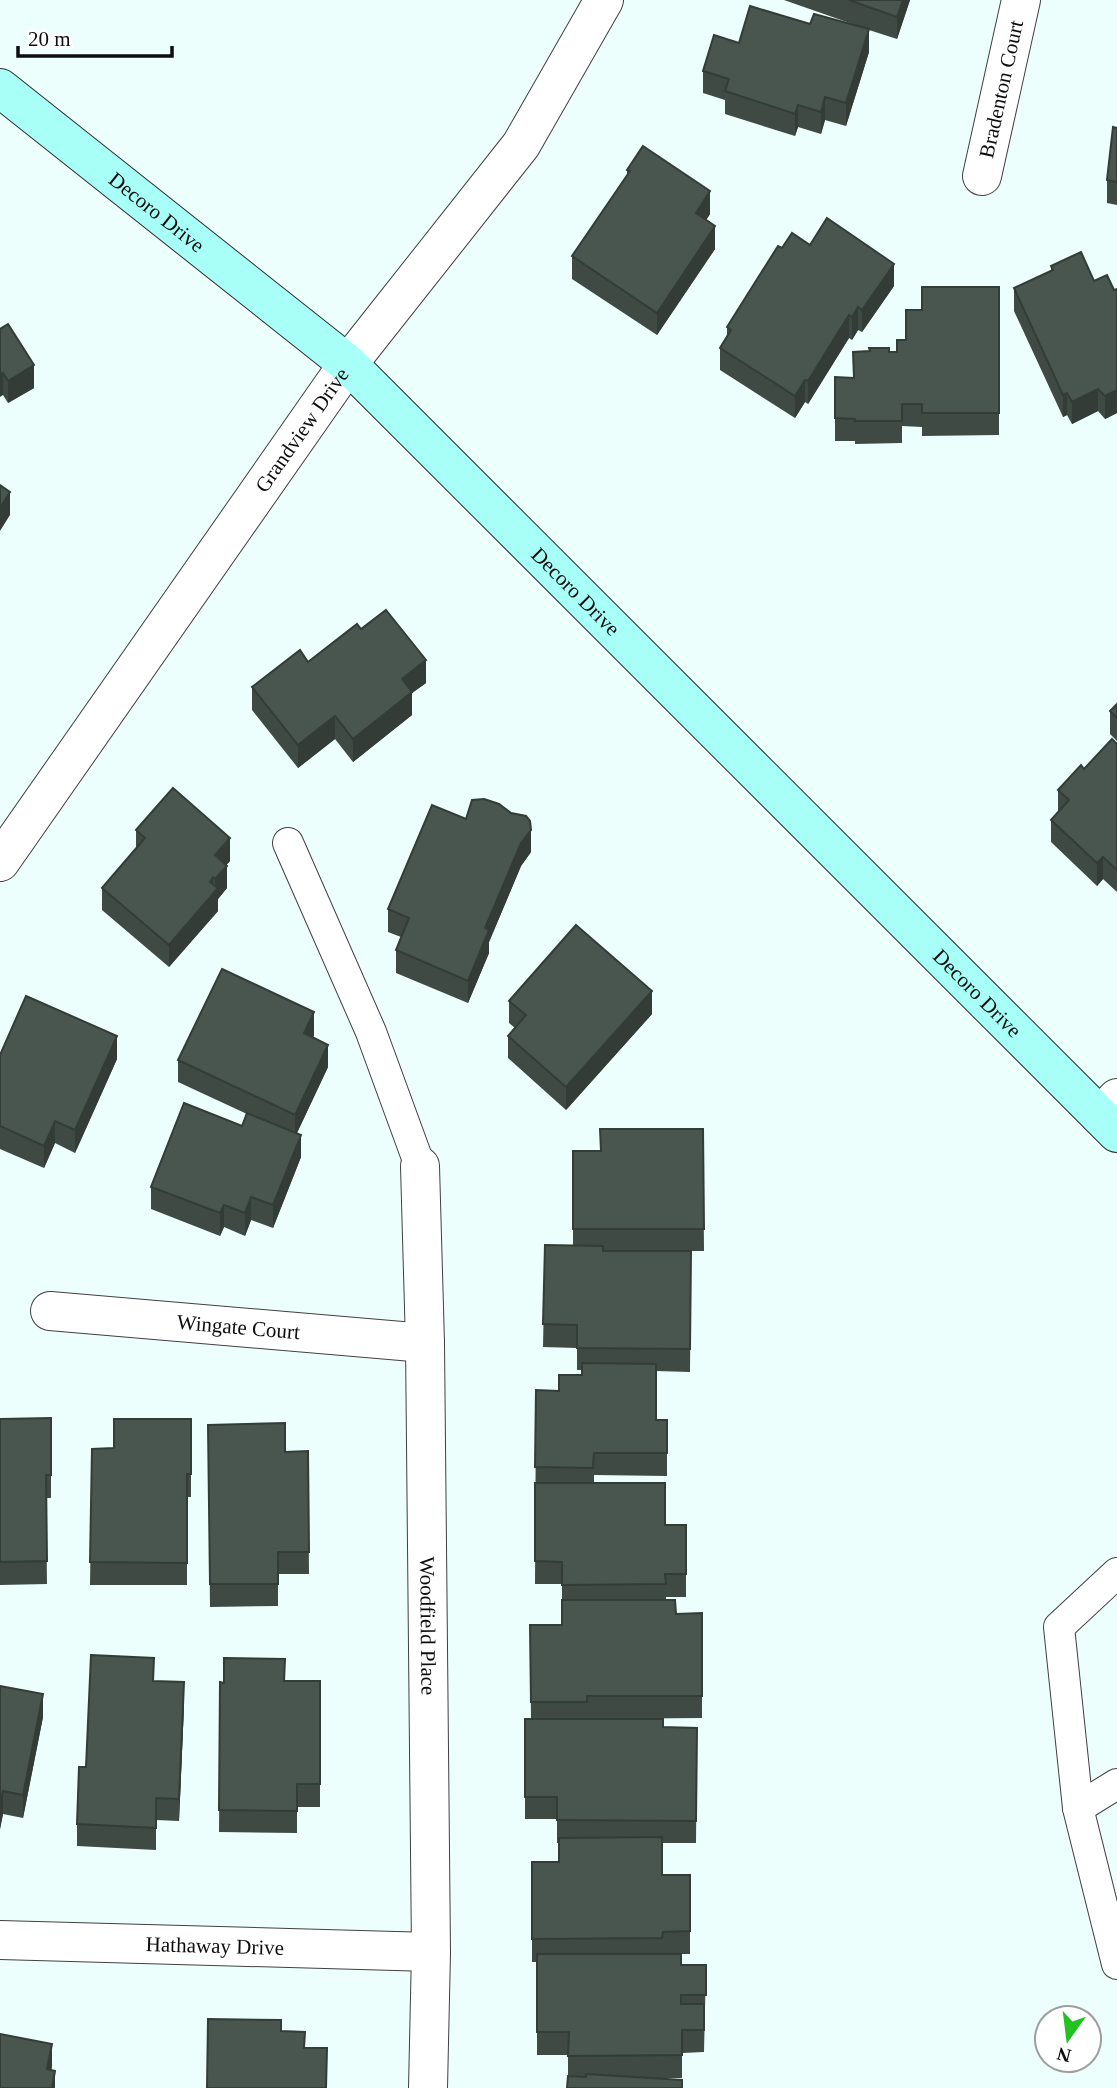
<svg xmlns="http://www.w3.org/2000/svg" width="1117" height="2088" font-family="'Times New Roman',serif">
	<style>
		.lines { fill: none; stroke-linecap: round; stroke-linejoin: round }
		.service-casing { stroke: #404040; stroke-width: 32 }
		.minor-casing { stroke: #404040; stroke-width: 40 }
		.tertiary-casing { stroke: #404040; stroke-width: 40 }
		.secondary-casing { stroke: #2f2f2f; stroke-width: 40 }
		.service { stroke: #fff; stroke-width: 30 }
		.minor { stroke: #fff; stroke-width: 38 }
		.tertiary { stroke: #fff; stroke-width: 38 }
		.secondary { stroke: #a8fff8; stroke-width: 38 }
		.wall { fill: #3f4a44 }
		.shaded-wall { fill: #333c37 }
		.building { fill: #49564f; stroke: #333c37; stroke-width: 2 }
		.labels { text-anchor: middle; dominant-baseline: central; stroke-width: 7; stroke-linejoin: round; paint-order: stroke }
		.street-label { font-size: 21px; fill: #0d0d0d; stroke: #fff }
	</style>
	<rect width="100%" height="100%" fill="#edfffc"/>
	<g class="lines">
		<defs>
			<g id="service">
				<path d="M288 843 371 1032 420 1166"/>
				<path d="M1117 1573 1059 1627 1078 1808 1117 1964"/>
				<path d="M1078 1808 1117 1784"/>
			</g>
			<g id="minor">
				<path id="s1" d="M982 176 1021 0"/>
				<path d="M1100 1116 1117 1098"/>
				<path id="s2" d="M420 1166 425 1343 431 1952 428 2088"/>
				<path id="s3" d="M50 1311 425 1343"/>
				<path id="s4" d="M0 1940 431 1952"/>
			</g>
			<g id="tertiary">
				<path id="s5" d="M0 862 348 364 521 145 604 0"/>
			</g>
			<g id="secondary">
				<path id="s6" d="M0 88 348 364 1117 1133"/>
			</g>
		</defs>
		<!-- service casing -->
		<use href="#service" class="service-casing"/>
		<!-- minor casing -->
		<use href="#minor" class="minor-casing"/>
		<!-- tertiary casing -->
		<use href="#tertiary" class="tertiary-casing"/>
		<!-- secondary casing -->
		<use href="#secondary" class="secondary-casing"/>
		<!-- service -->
		<use href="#service" class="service"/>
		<!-- minor -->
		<use href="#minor" class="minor"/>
		<!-- tertiary -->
		<use href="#tertiary" class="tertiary"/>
		<!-- secondary -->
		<use href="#secondary" class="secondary"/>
	</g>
	<!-- wall -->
	<g class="wall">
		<path d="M784 0H910L897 39 869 30V52L846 126 825 120 821 134 798 127 795 136 725 114V100L703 93V71L739 43 810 24 864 28Z"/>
		<path d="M1117 128V205L1107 203V180Z"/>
		<path d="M627 170 710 214 706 220 715 249 657 335 572 279V256L627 175Z"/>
		<path d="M810 245 894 286 862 332 858 330 852 340 849 338 808 404 805 402 795 418 720 370V348L727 337V327L782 248Z"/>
		<path d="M1051 266 1094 281 1114 290 1117 289V413L1105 419 1098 411 1072 424 1067 415 1063 417 1014 311V288L1051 271Z"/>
		<path d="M999 287V435L922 436V427L902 426V443L855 444V441H835V377L853 378 889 352H897L906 340 922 310Z"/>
		<path d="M0 329 34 388 8 403 3 395Z"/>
		<path d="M361 629 426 683 412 693V715L353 762 335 739 298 768 252 710V687L308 662Z"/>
		<path d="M1117 704V741L1110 734V711Z"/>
		<path d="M1117 744V892L1103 879 1097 886 1051 842V820L1058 812V790Z"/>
		<path d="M136 830 230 861 226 865 227 888 218 899V911L169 967 102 910V888L136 849Z"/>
		<path d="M531 852 521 866 489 942V953L468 1003 396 973V950L401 937 388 932V909Z"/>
		<path d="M509 1001 652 1014 566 1110 508 1058V1036L515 1028 509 1023Z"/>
		<path d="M314 1035 313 1038 328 1067 297 1133 301 1157 273 1228 251 1220 245 1236 224 1227 220 1236 151 1209V1187L242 1126 247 1114 178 1082V1060Z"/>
		<path d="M0 1055 117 1059 75 1153 55 1143 44 1168 0 1149Z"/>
		<path d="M703 1129 704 1251H687H691L690 1372 656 1371V1420H667V1476L594 1475V1483L665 1525H686V1597H666V1600L676 1614 702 1613V1718L587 1719 663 1727 697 1728 696 1843H662V1875H690V1954H681V1965H706L704 2052 682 2053V2078H652L682 2080 568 2076V2055H537V1962H532V1862H559V1843H557V1819H525V1719H531L530 1625H562V1584H535L536 1390 559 1391 582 1375V1370H577V1348L543 1347 545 1245H573V1151H600Z"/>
		<path d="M51 1418V1498H46L47 1584 0 1585V1419Z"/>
		<path d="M191 1419V1497H187V1585H90L92 1449 114 1448Z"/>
		<path d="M208 1425 285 1452 308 1451 309 1574H278V1606L210 1607Z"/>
		<path d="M154 1681 184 1705 179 1821 156 1820V1850L77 1846V1824L86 1767Z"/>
		<path d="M285 1681H320V1807H297V1833L219 1832 220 1682Z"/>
		<path d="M0 1686 43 1717 23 1818 3 1814 0 1829Z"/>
	</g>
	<!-- shaded-wall -->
	<g class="shaded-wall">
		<path d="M903 0H910L897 39V17Z"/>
		<path d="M869 29V52L846 126V103Z"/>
		<path d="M825 97V120L821 134V112Z"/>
		<path d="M798 105V127L795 136V114Z"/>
		<path d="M710 191V214L696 236V213Z"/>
		<path d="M715 226V249L657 335V313Z"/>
		<path d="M894 264V286L862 332V310Z"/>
		<path d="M858 307V330L852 340V317Z"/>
		<path d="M849 315V338L808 404V381Z"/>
		<path d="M34 365V388L8 403V381Z"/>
		<path d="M3 373V395L0 397V374Z"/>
		<path d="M805 380V402L795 418V396Z"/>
		<path d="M1098 389V411L1072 424V402Z"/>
		<path d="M1117 390V413L1105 419V396Z"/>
		<path d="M1067 393V415L1063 417V395Z"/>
		<path d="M10 492V515L0 531V508Z"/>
		<path d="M426 660V683L412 693V715L353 762V739L402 679Z"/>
		<path d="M335 716V739L298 768V745Z"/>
		<path d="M531 830V852L521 866 489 942V953L468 1003V981L485 928 521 843Z"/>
		<path d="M230 838V861L215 878V855Z"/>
		<path d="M1103 857V879L1097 886V863Z"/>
		<path d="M227 866V888L218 899V911L169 967V945L213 877V894L215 892V879Z"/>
		<path d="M652 991V1014L566 1110V1087Z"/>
		<path d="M314 1012V1035L304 1056V1033Z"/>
		<path d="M117 1036V1059L75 1153V1130Z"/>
		<path d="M328 1045V1067L295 1137V1115Z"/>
		<path d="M55 1121V1143L44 1168V1146Z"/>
		<path d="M301 1135V1157L273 1228V1205Z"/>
		<path d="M251 1197V1220L245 1236V1213Z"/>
		<path d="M224 1205V1227L220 1236V1213Z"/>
		<path d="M184 1682V1705L179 1821V1799Z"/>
		<path d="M43 1694V1717L23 1818V1795Z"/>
		<path d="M3 1791V1814L0 1829V1806Z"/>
		<path d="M52 2044V2067L48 2088 47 2069Z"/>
		<path d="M55 2071V2088H52Z"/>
	</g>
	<!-- building -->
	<g class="building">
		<path d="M849 0H903L897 17Z"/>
		<path d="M750 6 810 24 814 14 869 29 846 103 825 97 821 112 798 105 795 114 725 91 729 79 703 71 714 35 739 43Z"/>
		<path d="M1113 127 1117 128V182L1107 180Z"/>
		<path d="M643 146 710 191 696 213 715 226 657 313 572 256 630 171 627 170Z"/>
		<path d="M827 218 894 264 862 310 858 307 852 317 849 315 808 381 805 380 795 396 720 348 731 330 727 327 778 246 782 248 792 233 810 245Z"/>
		<path d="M1081 252 1094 281 1107 275 1114 290 1117 289V390L1105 396 1098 389 1072 402 1067 393 1063 395 1014 288 1053 270 1051 266Z"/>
		<path d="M922 287H999V413H922V404H902V421H855V419L835 418V377L854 378 853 352 870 351 869 348H889V352H897V340H906V310H922Z"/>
		<path d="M8 324 34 365 8 381 3 373 0 374V329Z"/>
		<path d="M0 485 10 492 0 508Z"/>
		<path d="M386 610 426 660 402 679 412 692 353 739 335 716 298 745 252 687 300 650 308 662 357 624 361 629Z"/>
		<path d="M1117 704V718L1110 711Z"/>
		<path d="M1112 739 1117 744V870L1103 857 1097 863 1051 820 1069 800 1058 790 1081 765 1084 769Z"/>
		<path d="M173 788 230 838 215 855 227 866 215 879 213 877 210 882 218 888 169 945 102 888 145 838 136 830Z"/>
		<path d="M484 799 499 804 511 813 526 816 530 821 531 830 521 843 485 928 489 930 468 981 396 950 409 918 388 909 432 805 466 819 472 800Z"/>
		<path d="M576 925 652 991 566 1087 508 1036 526 1015 509 1001Z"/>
		<path d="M222 969 314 1012 304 1033 328 1045 295 1115 178 1060Z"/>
		<path d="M26 996 117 1036 75 1130 55 1121 44 1146 0 1126V1055Z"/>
		<path d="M184 1103 242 1126 247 1113 301 1135 273 1205 251 1197 245 1213 224 1205 220 1213 151 1187Z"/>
		<path d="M600 1129H703L704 1229H573V1151H601Z"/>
		<path d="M545 1245 603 1246V1251H691L690 1349 577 1348V1325L543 1324Z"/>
		<path d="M582 1363 656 1364V1420H667V1453H594L593 1468 535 1467 536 1390 559 1391V1375H582Z"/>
		<path d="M51 1418V1475H46L47 1561 0 1562V1419Z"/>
		<path d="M114 1419H191V1474H187V1563L90 1562 92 1449 114 1448Z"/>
		<path d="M285 1423V1452L308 1451 309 1552H278V1584H210L208 1425Z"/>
		<path d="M535 1483H665V1525H686V1574H665L666 1584 562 1585V1562L535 1561Z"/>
		<path d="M562 1600H675L676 1614 702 1613V1696H587V1702H531L530 1625H562Z"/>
		<path d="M91 1655 154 1658 153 1681 184 1682 179 1799 156 1798V1828L77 1824 79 1767H86Z"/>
		<path d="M224 1658 285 1659 284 1681H320V1784H297V1811L219 1810 220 1682 224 1683Z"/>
		<path d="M0 1686 43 1694 23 1795 3 1791 0 1806Z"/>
		<path d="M525 1719H663V1727L697 1728 696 1821 557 1820V1797H525Z"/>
		<path d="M662 1837V1875H690V1931L663 1932 662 1938 532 1939V1862H559V1838Z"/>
		<path d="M537 1954H681V1965H706V1995H681V2004H704V2030H682V2055L568 2056 569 2032H537Z"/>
		<path d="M208 2019 281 2020V2031L305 2032 304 2048H327L326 2088H207Z"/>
		<path d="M0 2034 52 2044 47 2069 55 2071 52 2088H0Z"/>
		<path d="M586 2074 682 2080V2088H567L568 2076 586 2077Z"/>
	</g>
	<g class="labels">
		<!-- street labels -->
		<g class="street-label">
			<text stroke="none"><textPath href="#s1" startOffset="89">Bradenton Court</textPath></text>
			<text stroke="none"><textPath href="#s6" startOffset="200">Decoro Drive</textPath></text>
			<text stroke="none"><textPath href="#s5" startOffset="527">Grandview Drive</textPath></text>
			<text stroke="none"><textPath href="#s6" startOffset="766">Decoro Drive</textPath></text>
			<text stroke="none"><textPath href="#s6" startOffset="1334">Decoro Drive</textPath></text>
			<text stroke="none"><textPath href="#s3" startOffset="189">Wingate Court</textPath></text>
			<text stroke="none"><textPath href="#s2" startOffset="460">Woodfield Place</textPath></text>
			<text stroke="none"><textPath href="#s4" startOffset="215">Hathaway Drive</textPath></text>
		</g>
	</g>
	<!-- north arrow -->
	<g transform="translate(1068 2039) rotate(194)"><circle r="33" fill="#ffffff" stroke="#9e9e9e" stroke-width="2"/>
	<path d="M0-5L12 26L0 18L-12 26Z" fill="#22c320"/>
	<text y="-10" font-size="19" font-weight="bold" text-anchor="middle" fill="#0d0d0d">N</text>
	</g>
	<!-- scale -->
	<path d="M18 46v10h154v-10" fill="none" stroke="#0d0d0d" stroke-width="3.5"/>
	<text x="28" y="46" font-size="21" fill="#0d0d0d" stroke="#ffffff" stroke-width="5" paint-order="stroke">20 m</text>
</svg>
